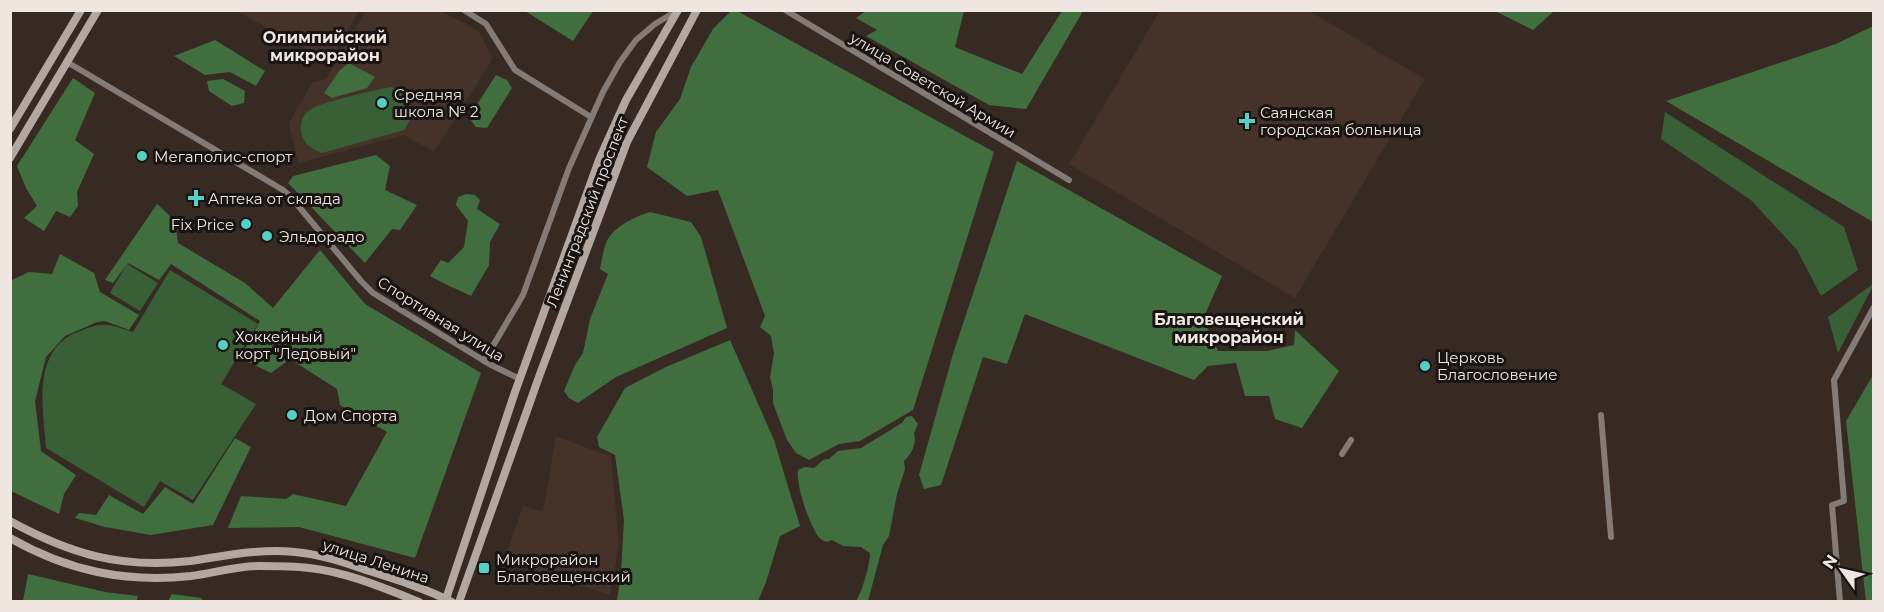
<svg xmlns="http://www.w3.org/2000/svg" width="1884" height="612" font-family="Montserrat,sans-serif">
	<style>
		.built { fill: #453329 }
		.green { fill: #385f36 }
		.forest { fill: #416e3e }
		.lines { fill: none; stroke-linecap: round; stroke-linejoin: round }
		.street { stroke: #827b78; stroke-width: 6 }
		.secondary { stroke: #b3a7a2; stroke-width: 8 }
		.poi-dot { fill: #55cec6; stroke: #1a1411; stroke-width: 2 }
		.labels { text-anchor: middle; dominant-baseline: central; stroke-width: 6; stroke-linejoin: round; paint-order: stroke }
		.street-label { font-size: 15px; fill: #efe6e2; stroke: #1a1411 }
		.poi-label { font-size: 15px; fill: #efe6e2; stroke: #1a1411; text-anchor: start }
		.neighbourhood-label { font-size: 16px; font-weight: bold; fill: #efe6e2; stroke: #1a1411 }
	</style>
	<rect width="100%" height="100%" fill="#372a23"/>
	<!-- built -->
	<g class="built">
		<path d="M237 11H359L328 62Z"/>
		<path d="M366 11H441L478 31 493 58 434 152 404 135 298 163 289 123 312 83 326 79Z"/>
		<path d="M1160 11H1309L1425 79 1295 298 1069 164Z"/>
		<path d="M556 436 611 457 619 545 610 595 504 561 523 506 543 512Z"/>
	</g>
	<!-- green -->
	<g class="green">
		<path d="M391 87 403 90C412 103 415 116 404 130L322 153C310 148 303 144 301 131 300 126 302 117 306 113 316 102 373 91 391 87Z"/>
		<path d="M1665 112 1844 227 1858 270 1821 296 1797 250 1752 201 1661 139Z"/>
		<path d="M127 264 158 283 140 311 110 293Z"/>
		<path d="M170 270 258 324 221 384 256 404 193 500 160 481 144 507 46 448C43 408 31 348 80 331 88 328 98 324 107 325 115 325 125 330 133 332Z"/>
		<path d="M1873 284V286L1838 353 1828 317Z"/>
	</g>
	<!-- forest -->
	<g class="forest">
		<path d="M525 11H593L573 41Z"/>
		<path d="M731 11H737L994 152 913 410 860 441 839 444 809 460 796 453 787 440 773 403V390L770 377 774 353 771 336 760 327 765 316 718 190 687 196 647 167 656 132 680 99 691 67 713 29Z"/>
		<path d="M866 11H964L955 47 1022 74 1062 11H1083L1026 109 989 105 866 36 877 30 856 18Z"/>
		<path d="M1495 11H1554L1533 30Z"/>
		<path d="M1873 26V222L1666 101 1836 44Z"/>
		<path d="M215 40 265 71 256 86 230 72 205 75 174 56Z"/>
		<path d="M349 63 375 77 367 88 332 98 324 93 340 70Z"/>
		<path d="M496 75 507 80 512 88 487 128 476 127 470 119 478 103Z"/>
		<path d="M73 78 95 93 75 140 94 154 77 192 78 206 70 217 56 211 44 231 24 218 37 206 26 188 17 166Z"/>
		<path d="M223 79 245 91 244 103 232 106 209 91 207 81Z"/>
		<path d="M376 155 390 166 385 190 417 205 400 230 392 229 365 263 288 183 293 176Z"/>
		<path d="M1017 161 1222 276 1203 319 1218 351H1267L1294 345 1295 330 1339 371 1302 428 1275 419 1269 396H1245L1236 363 1208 366 1194 380 1025 314 1007 364 983 357 941 485 924 489 919 475 953 354Z"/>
		<path d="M466 194 475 195 480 200 477 209 500 224 490 242 489 265 471 296C457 289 444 284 430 276L441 260 448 263 464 247 468 221 456 205 458 197Z"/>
		<path d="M157 204C173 218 176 221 178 243L245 283 273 308 320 250 365 304 481 373 415 558 299 527 228 528 241 496 286 499 293 494 346 506 387 432 340 405 337 389 290 359 271 373 240 358 260 321 171 264 159 280 128 263 113 283 105 280Z"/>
		<path d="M650 212 691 222 701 237 727 328 616 377 578 403 569 398 564 391 575 365 583 353 590 319 608 274 600 269C602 260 603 249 607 241 613 227 636 216 650 212Z"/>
		<path d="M60 254 94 273 100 292 139 315 129 330 105 321 97 322 65 336 46 357 35 401 41 451 76 475 64 494 59 514 11 491 10 281 29 272 52 274Z"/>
		<path d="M730 340 774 440 800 526 780 536 766 582 758 601H617L621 572 624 520 615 455 599 447 597 437 625 388 666 367Z"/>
		<path d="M1873 375 1874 601 1866 602 1846 421Z"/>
		<path d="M912 416 918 424 914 433C917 443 912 454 904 461L905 469 897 494 889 536 883 545 868 601H856C862 592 870 565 870 553L861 547 843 546 832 540 826 542C823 540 820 539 818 536 809 523 796 486 798 470L805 467 814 468C820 464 821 459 829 459L838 451 861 448 902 423 906 417Z"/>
		<path d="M235 438 251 447 213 525 151 535 105 527 75 518 79 513 96 515 109 495 143 514 165 487 193 504Z"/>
		<path d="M28 574 105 592 138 596 137 601H23Z"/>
		<path d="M172 594 202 598V601H168Z"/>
	</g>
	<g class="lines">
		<!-- street -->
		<g class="street">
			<path d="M464 10 486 24 515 70 591 117"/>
			<path d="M785 10 1069 180"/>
			<path d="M67 62 283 190 290 196 361 281 373 293 491 365 520 379"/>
			<path d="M484 361 523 295 569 168 603 92 620 62 636 40 655 24 675 12"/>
			<path d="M1601 415 1611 537"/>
			<path d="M1342 454 1351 440"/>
			<path d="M1840 602 1832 505 1844 501 1834 380 1874 307"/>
		</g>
		<!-- secondary -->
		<g class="secondary">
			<path d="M10 129 81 10"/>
			<path d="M10 158 98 10"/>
			<path d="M10 521C70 554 121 569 190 561 225 556 260 548 295 552 319 554 343 562 366 570 395 579 424 588 452 602"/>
			<path d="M10 538C68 571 125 583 191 576 213 573 237 566 259 566 275 566 293 566 309 568 347 572 384 588 419 602"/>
			<path d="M445 602 515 392 599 160 626 100 678 10"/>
			<path d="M459 602 540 374 627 142 697 10"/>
		</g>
	</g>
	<!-- markers -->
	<g class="poi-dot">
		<circle cx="382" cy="103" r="6"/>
		<path d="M1244 112h6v6h6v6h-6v6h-6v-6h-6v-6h6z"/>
		<circle cx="142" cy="156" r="6"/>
		<path d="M193 189h6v6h6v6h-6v6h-6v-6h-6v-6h6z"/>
		<circle cx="246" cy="224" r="6"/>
		<circle cx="267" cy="236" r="6"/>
		<circle cx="223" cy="345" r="6"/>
		<circle cx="1425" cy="366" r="6"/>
		<circle cx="292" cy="415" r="6"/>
		<rect x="478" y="562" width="12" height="12" rx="3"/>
	</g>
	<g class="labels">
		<!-- street labels -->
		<g class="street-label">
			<text transform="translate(933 85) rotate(31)">улица Советской Армии</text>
			<text transform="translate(587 212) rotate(-69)">Ленинградский проспект</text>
			<text transform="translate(441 319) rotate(32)">Спортивная улица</text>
			<text transform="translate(376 561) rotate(18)">улица Ленина</text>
		</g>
		<!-- poi labels -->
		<g class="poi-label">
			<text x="394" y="94">Средняя<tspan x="394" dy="17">школа № 2</tspan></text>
			<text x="1260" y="112">Саянская<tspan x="1260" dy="17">городская больница</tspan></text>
			<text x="154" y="156">Мегаполис-спорт</text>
			<text x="208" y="198">Аптека от склада</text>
			<text x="234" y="224" text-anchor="end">Fix Price</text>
			<text x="279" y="236">Эльдорадо</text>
			<text x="235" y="336">Хоккейный<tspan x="235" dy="17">корт "Ледовый"</tspan></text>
			<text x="1437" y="357">Церковь<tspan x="1437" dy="17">Благословение</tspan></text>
			<text x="304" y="415">Дом Спорта</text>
			<text x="496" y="559">Микрорайон<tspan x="496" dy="17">Благовещенский</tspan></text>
		</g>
		<!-- neighbourhood labels -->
		<g class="neighbourhood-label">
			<text x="325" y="37">Олимпийский<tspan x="325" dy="18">микрорайон</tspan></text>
			<text x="1229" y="319">Благовещенский<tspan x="1229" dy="18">микрорайон</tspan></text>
		</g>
	</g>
	<!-- border -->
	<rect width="1884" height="612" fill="none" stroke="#efe6e2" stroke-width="24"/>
	<!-- north arrow -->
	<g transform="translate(1842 570) rotate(304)" stroke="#1a1411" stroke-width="4.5" paint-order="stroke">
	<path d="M0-4.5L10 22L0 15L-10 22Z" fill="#efe6e2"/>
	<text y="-9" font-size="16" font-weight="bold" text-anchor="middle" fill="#efe6e2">N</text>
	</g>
</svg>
